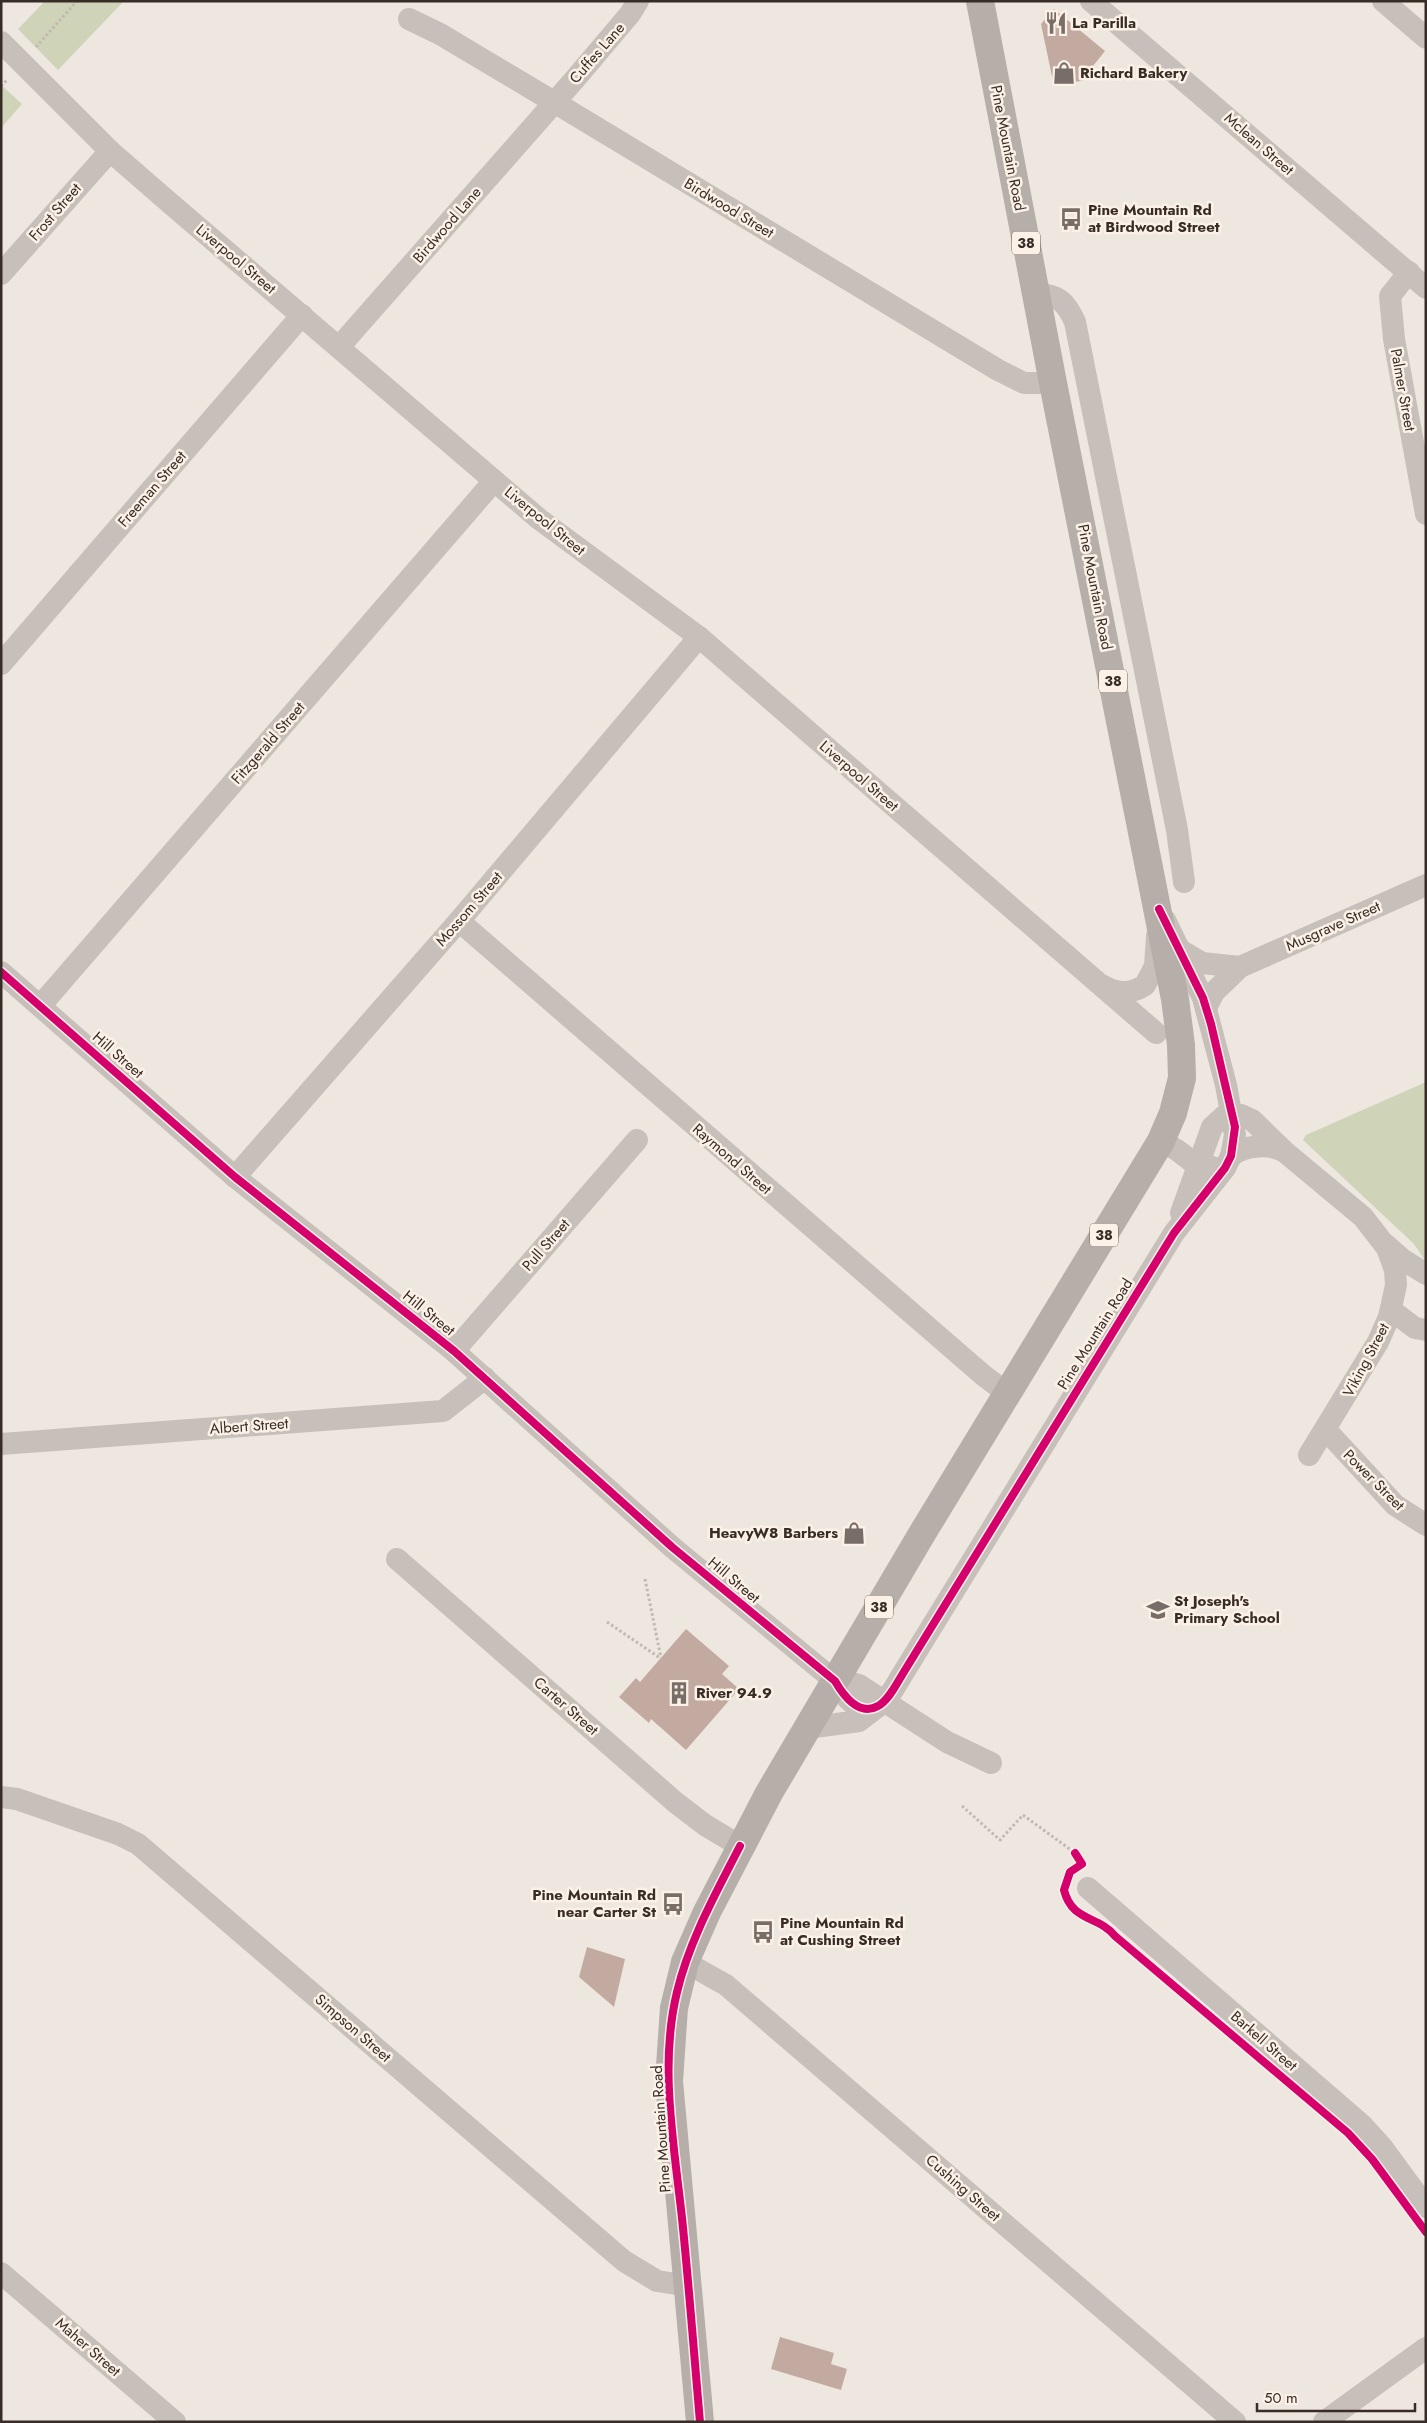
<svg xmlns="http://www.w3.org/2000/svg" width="1427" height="2423" font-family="Jost,sans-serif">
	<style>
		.green { fill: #cfd4b9 }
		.building { fill: #c3aaa0 }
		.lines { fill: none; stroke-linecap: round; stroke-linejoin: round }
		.path { stroke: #c0b8b1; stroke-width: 3; stroke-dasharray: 2.5 2.5; stroke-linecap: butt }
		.minor { stroke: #c7bfb9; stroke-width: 22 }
		.major { stroke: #b6aea8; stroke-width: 28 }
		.cycleway-casing { stroke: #fbf1e7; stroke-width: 11 }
		.cycleway { stroke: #d6006c; stroke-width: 8 }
		.labels { text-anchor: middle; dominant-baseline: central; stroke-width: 5; stroke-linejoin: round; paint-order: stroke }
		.shield { fill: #fbf1e7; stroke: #726761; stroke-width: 1 }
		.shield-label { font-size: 14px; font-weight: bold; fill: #382c27 }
		.poi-label { font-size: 15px; font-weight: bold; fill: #382c27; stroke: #fbf1e7; text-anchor: start }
		.street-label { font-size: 15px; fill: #382c27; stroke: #fbf1e7 }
	</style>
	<rect width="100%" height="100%" fill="#eee7e0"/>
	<!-- green -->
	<g class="green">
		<path d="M45 1H124L58 70 18 29Z"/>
		<path d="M1 85 22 104 1 128Z"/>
		<path d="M1426 1082V1262L1414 1244 1303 1140 1306 1135Z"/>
	</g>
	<!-- building -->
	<g class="building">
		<path d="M1054 9 1105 51 1093 66 1095 78 1054 86 1041 24Z"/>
		<path d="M686 1629 729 1666 722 1674 739 1689 686 1750 651 1719 649 1723 619 1697 636 1678 640 1682Z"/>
		<path d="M587 1947 625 1959 614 2007 579 1977Z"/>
		<path d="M780 2337 834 2353 831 2364 847 2369 841 2390 771 2369Z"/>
	</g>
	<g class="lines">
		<!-- path -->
		<g class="path">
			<path d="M36 47 77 1"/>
			<path d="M1 86 8 79"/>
			<path d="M645 1579 661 1658"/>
			<path d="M607 1622 660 1658"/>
			<path d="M962 1806 1000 1840 1023 1815 1075 1853"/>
		</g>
		<!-- minor -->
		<g class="minor">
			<path d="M1091 1 1426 288"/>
			<path d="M1383 1 1426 38"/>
			<path d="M409 19 440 34 554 102 998 370 1024 383H1053"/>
			<path d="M1 42 110 151 171 204 539 519 699 637 1156 1033"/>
			<path d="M1409 272 1390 296 1394 339 1426 514"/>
			<path d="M1 274 110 151"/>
			<path d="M1036 294C1058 294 1066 302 1075 322L1177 830 1184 882"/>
			<path d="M339 347 575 79 630 14 638 1"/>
			<path d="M1 664 302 315"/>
			<path d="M459 921 983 1375 1008 1394"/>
			<path d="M1180 950 1202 963 1240 967"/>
			<path d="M1 972 235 1177 454 1351 672 1547 835 1681C843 1695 859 1717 878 1706 888 1701 896 1685 902 1675L1174 1233 1225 1168 1231 1156 1235 1135 1226 1085 1203 998 1165 920"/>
			<path d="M1104 986C1117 994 1132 994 1145 985L1155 966 1157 936"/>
			<path d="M41 1005 494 481"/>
			<path d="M1206 1008 1214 992 1240 967 1426 885"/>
			<path d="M1161 1141 1177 1150 1199 1167H1212"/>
			<path d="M1231 1156C1245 1145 1269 1143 1285 1152"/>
			<path d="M235 1177 459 921 699 637"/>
			<path d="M1181 1213 1212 1127 1224 1116 1241 1115 1252 1120 1285 1152 1363 1217 1387 1248 1395 1270 1396 1285 1389 1317 1378 1342 1309 1455"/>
			<path d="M1385 1244 1402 1259 1426 1274"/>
			<path d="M1391 1310 1415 1328 1426 1330"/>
			<path d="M454 1351 637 1140"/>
			<path d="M1326 1430 1395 1505 1426 1525"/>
			<path d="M1 1444 443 1411 485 1378"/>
			<path d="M397 1559 675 1802 705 1825 740 1846"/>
			<path d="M835 1681 849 1682 859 1685 947 1742 991 1763"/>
			<path d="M807 1728 859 1721 880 1705"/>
			<path d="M1 1797 17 1799 118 1834 138 1844 624 2261 657 2281 689 2286"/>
			<path d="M1088 1888 1361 2124 1382 2147 1426 2207"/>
			<path d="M685 1962 726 1985 1235 2422"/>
			<path d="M1 2273 175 2422"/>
			<path d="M1324 2422 1426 2348"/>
		</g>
		<!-- major -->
		<path class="major" d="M700 2422 669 2081 674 2008 685 1962 707 1912 769 1793 923 1532 1161 1141 1173 1113 1182 1078 1181 1045 1175 999 1053 383 980 1"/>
		<defs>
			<g id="cycleway">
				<path d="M1 972 235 1177 454 1351 672 1547 835 1681C843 1695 859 1717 878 1706 888 1701 896 1685 902 1675L1174 1233 1225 1168 1231 1156 1235 1127 1211 1024 1203 998 1159 909"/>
				<path d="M1075 1853 1082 1864 1070 1872 1064 1890C1072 1922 1098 1915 1115 1936L1348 2133 1372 2159 1426 2232"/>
				<path d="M700 2422C694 2354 689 2286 682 2218 674 2144 659 2066 677 1992 689 1941 716 1893 740 1846"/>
			</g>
		</defs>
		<!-- cycleway casing -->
		<use href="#cycleway" class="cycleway-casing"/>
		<!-- cycleway -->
		<use href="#cycleway" class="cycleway"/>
	</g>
	<!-- icons -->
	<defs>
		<symbol id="restaurant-bare" viewBox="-9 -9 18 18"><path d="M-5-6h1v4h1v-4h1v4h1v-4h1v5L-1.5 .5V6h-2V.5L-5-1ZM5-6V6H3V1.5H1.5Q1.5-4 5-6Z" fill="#786d68" stroke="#fbf1e7" stroke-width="2.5" paint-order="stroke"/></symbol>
		<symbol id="shop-bare" viewBox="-9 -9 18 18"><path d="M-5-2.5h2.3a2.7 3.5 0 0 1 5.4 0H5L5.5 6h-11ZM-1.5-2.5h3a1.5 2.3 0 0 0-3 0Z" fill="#786d68" stroke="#fbf1e7" stroke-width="2.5" paint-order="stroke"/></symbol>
		<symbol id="bus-bare" viewBox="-9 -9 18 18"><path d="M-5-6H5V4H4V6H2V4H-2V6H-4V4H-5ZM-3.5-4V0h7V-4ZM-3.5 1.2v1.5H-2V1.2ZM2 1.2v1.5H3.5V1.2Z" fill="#786d68" stroke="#fbf1e7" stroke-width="2.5" paint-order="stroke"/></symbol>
		<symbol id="school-bare" viewBox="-9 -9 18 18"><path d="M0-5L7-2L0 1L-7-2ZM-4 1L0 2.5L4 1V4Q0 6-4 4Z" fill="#786d68" stroke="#fbf1e7" stroke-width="2.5" paint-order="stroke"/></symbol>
		<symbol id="building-bare" viewBox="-9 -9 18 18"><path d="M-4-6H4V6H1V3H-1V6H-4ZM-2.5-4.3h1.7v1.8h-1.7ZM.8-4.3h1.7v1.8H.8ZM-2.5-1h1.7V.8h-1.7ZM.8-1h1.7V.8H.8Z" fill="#786d68" stroke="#fbf1e7" stroke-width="2.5" paint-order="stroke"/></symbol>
	</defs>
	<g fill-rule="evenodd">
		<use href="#restaurant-bare" x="1040" y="7" width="32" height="32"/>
		<use href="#shop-bare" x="1048" y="57" width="32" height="32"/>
		<use href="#bus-bare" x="1055" y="203" width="32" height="32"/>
		<use href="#shop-bare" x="838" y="1517" width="32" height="32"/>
		<use href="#school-bare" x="1142" y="1594" width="32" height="32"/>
		<use href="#building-bare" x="663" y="1677" width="32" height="32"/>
		<use href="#bus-bare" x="657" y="1888" width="32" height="32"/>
		<use href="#bus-bare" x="747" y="1916" width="32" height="32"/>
	</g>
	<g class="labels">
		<!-- shield labels -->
		<g class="shield">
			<rect x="1012" y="231.5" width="28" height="23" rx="4"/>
			<rect x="1099" y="669.5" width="28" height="23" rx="4"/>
			<rect x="1090" y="1223.5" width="28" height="23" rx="4"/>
			<rect x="865" y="1595.5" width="28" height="23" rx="4"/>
		</g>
		<g class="shield-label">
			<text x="1026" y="243">38</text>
			<text x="1113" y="681">38</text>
			<text x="1104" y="1235">38</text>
			<text x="879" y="1607">38</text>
		</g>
		<!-- poi labels -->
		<g class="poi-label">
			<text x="1072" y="23">La Parilla</text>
			<text x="1080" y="73">Richard Bakery</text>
			<text x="1088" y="210">Pine Mountain Rd<tspan x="1088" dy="17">at Birdwood Street</tspan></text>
			<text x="838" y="1533" text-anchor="end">HeavyW8 Barbers</text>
			<text x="1174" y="1601">St Joseph's<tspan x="1174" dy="17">Primary School</tspan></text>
			<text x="696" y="1693">River 94.9</text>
			<text x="656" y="1895" text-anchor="end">Pine Mountain Rd<tspan x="656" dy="17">near Carter St</tspan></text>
			<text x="780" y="1923">Pine Mountain Rd<tspan x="780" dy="17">at Cushing Street</tspan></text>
		</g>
		<!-- street labels -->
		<g class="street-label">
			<text transform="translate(597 53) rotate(-49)">Cuffes Lane</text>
			<text transform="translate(1259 144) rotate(41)">Mclean Street</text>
			<text transform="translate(1008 148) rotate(79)">Pine Mountain Road</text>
			<text transform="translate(729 208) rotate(31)">Birdwood Street</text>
			<text transform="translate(55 212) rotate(-49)">Frost Street</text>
			<text transform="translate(447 225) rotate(-49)">Birdwood Lane</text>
			<text transform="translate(236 259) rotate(40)">Liverpool Street</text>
			<text transform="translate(1403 390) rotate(80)">Palmer Street</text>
			<text transform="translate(152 489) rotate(-49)">Freeman Street</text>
			<text transform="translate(545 521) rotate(39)">Liverpool Street</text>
			<text transform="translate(1095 587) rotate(79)">Pine Mountain Road</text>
			<text transform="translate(268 743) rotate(-49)">Fitzgerald Street</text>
			<text transform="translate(859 776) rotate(41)">Liverpool Street</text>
			<text transform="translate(469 909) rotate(-49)">Mossom Street</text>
			<text transform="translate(1333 926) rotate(-24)">Musgrave Street</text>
			<text transform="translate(118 1055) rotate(41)">Hill Street</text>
			<text transform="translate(732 1159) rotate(41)">Raymond Street</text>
			<text transform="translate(546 1245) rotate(-49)">Pull Street</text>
			<text transform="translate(429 1313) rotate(39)">Hill Street</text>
			<text transform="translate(1095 1334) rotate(-58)">Pine Mountain Road</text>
			<text transform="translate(1366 1360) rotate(-62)">Viking Street</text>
			<text transform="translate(249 1426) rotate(-4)">Albert Street</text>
			<text transform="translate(1374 1480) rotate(45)">Power Street</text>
			<text transform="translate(734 1580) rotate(40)">Hill Street</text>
			<text transform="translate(566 1706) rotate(41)">Carter Street</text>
			<text transform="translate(353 2028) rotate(41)">Simpson Street</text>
			<text transform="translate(1264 2041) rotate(41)">Barkell Street</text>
			<text transform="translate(661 2129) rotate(-94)">Pine Mountain Road</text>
			<text transform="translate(963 2188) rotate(41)">Cushing Street</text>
			<text transform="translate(88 2347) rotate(41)">Maher Street</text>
		</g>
	</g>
	<!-- border -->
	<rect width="1427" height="2423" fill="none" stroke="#382c27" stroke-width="5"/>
	<!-- scale -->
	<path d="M1257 2403v8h158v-8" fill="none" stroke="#382c27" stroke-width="2.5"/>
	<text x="1264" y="2403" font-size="15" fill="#382c27" stroke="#fbf1e7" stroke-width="4" paint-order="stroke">50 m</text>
</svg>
